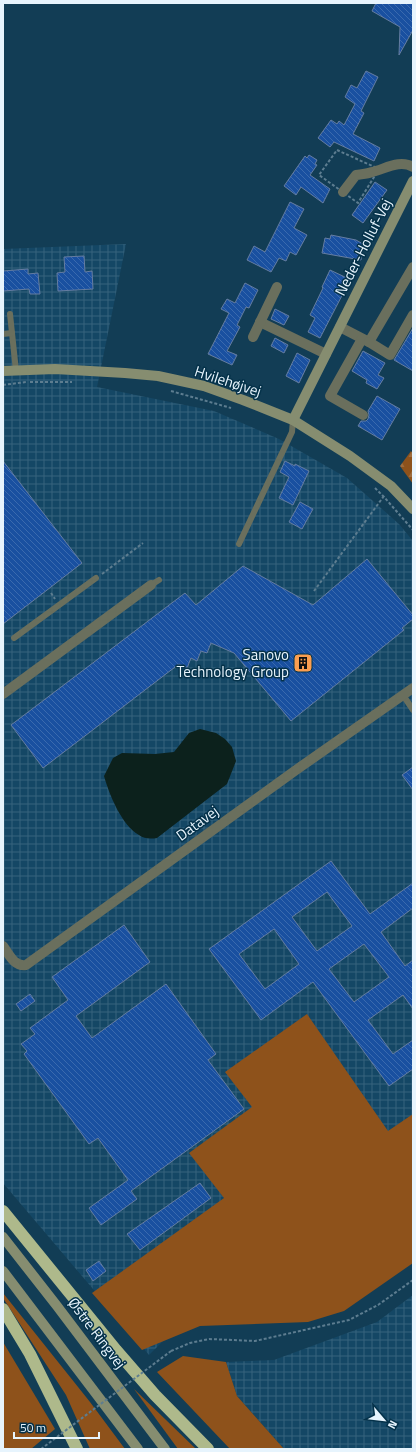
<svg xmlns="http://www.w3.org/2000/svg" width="416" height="1452" font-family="'Titillium Web',sans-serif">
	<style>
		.industrial { fill: url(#industrial-grid) }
		.green { fill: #8e521b }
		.forest { fill: url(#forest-firs) }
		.water { fill: #0c211c }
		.building { fill: url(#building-back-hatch); stroke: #657da1; fill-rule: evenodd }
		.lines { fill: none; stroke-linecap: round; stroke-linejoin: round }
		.path { stroke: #5d7d90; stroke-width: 2; stroke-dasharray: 3 2; stroke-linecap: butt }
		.lane { stroke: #6a6f5d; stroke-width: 6 }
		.street { stroke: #6a6f5d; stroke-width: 10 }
		.secondary { stroke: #868d70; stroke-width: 10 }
		.highway { stroke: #aeb98b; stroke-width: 12 }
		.path-bridge { stroke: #5d7d90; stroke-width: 2; stroke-dasharray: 3 2; stroke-linecap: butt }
		.labels { text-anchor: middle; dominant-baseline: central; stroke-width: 3; stroke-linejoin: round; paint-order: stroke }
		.street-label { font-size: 15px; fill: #e7f4fd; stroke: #05324a }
		.poi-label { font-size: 15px; fill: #e7f4fd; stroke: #05324a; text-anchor: end }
	</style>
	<defs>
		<pattern id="industrial-grid" width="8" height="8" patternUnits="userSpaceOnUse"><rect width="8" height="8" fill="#144765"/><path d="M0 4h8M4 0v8" fill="none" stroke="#36627c"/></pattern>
		<pattern id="forest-firs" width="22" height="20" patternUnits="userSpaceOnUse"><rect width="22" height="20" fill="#8e521b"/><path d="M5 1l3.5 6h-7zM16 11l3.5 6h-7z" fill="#9e6c3d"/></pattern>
		<pattern id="building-back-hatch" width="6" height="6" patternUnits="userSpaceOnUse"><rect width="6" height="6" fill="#1950a0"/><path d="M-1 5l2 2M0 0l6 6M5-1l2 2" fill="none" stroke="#3a6aae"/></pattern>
	</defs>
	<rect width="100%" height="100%" fill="#123d55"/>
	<!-- industrial -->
	<g class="industrial">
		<path d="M126 244 97 387 214 411 279 439 347 478 399 524 413 541V1256L200 1324 165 1339 149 1355 3 1183V249Z"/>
		<path d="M413 1295V1449H284L237 1396 226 1362 274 1360 377 1322Z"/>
	</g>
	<!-- green -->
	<g class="green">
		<path d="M307 1014 388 1131 413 1114V1263L344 1311 308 1322 200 1326 142 1350 92 1293 224 1198 189 1153 252 1107 225 1072Z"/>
		<path d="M3 1293 90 1402 125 1449H90L66 1395 3 1298Z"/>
		<path d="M3 1342 55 1429 31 1449H3Z"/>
		<path d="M183 1356 226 1362 237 1396 284 1449H230L157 1372Z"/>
		<path d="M134 1389 196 1449H178Z"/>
	</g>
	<!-- forest -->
	<path class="forest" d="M411 451 413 454V484L400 466Z"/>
	<!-- water -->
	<path class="water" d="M200 729 216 733 225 739 232 747 236 761 227 784 157 838C151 839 144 839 139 835 122 826 109 794 104 776L113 758 122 753 155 754 174 752 189 733Z"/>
	<!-- building -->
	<g class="building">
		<path d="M376 3H413V30L399 55 400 27 372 11Z"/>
		<path d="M366 71 378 77 361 111 364 113 353 134 380 148 374 161 334 142 330 147 318 138 331 120 337 124 339 121 344 125 355 104 345 97 351 85 357 88Z"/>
		<path d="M309 155 317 160 315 164 317 165 310 175 330 189 323 203 301 187 296 195 284 186 305 156 307 158Z"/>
		<path d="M375 182 387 190 363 223 352 215Z"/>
		<path d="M290 202 304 209 294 228 307 235 296 255 290 252 286 261 279 258 271 272 247 260 254 246 265 252Z"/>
		<path d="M331 235 356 240 363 244 361 260 322 253 325 238 330 239Z"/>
		<path d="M84 256 85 272 92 271 93 289 58 291 57 273 65 272 64 257Z"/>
		<path d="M28 269V274L38 273 40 294H30L29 289 3 291V271Z"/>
		<path d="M330 270 347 278 346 280 349 282 320 338 308 332 315 318 310 315 323 288 322 287Z"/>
		<path d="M245 283 258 290 249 308 246 307 237 325 240 327 227 351 237 355 232 365 208 354 229 313 221 309 227 299 235 303Z"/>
		<path d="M275 309 289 316 284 325 271 319Z"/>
		<path d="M413 328V371L394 360Z"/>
		<path d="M275 338 288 345 284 353 271 346Z"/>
		<path d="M363 351 385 363 378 375 384 378 377 389 366 383 367 380 352 371Z"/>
		<path d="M297 353 310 360 299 383 286 376Z"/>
		<path d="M377 396 400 409 382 440 358 426 361 421H366L368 419 369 415 368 411Z"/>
		<path d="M3 461 82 563 3 624Z"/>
		<path d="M285 461 295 466V464L309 471 293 505 279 498 289 477 280 472Z"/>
		<path d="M300 502 313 509 302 529 289 522Z"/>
		<path d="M367 559 413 615V619L402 628 404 630 291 721 234 653 211 643 207 653 201 651 197 661 191 658 187 668 179 664 43 768 11 725 185 593 196 605 243 566 313 605Z"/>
		<path d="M413 767V790L402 775Z"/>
		<path d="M331 861 370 914 413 883V908L381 932 405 966 413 960V1009L403 995 368 1020 393 1054 413 1040V1069L389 1086 313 982 261 1020 209 949ZM327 892 352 926 317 951 292 917ZM274 929 299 964 265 989 239 954ZM364 944 389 977 354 1002 329 969Z"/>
		<path d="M124 925 150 962 76 1016 92 1038 166 984 216 1054 208 1060 244 1109 131 1191 137 1199 101 1225 89 1208 128 1180 98 1138 89 1144 24 1054 27 1051 21 1044 35 1034 30 1028 68 1000 52 977Z"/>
		<path d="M30 994 35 1001 21 1011 16 1004Z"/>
		<path d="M200 1183 211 1198 140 1250 127 1234Z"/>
		<path d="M99 1261 106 1271 93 1281 86 1270Z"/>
	</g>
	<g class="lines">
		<!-- path -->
		<g class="path">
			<path d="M337 150 379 169 358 203 319 175Z"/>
			<path d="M30 382H72"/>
			<path d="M3 385 26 382"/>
			<path d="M171 391 231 408"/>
			<path d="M375 488 384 497 413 530"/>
			<path d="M102 574 143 543"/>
			<path d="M314 591 384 496"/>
			<path d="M51 593 55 599"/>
			<path d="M171 1351 190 1343 209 1339 255 1341 349 1320 378 1305 413 1280"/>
		</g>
		<!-- lane -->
		<g class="lane">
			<path d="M10 314 16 371"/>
			<path d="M3 334 12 333"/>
			<path d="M239 544 292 432 293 420"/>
			<path d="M151 585 159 580"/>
			<path d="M14 638 96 578"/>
			<path d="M403 695 413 710"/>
		</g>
		<!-- street -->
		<g class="street">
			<path d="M343 192 356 175C361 174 367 174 372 172 385 169 400 159 413 167"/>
			<path d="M260 322 326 354"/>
			<path d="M340 327 369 342 413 267"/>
			<path d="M253 337 277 287"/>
			<path d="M362 339 330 396 363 415"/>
			<path d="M369 342 390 355 413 315"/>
			<path d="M3 694 151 585"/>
			<path d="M3 946C9 954 14 967 26 965L296 770 413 688"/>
		</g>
		<!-- secondary -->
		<g class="secondary">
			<path d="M3 371 55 369 125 373 158 376 204 386 243 400 293 420 350 456 391 486 413 509"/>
			<path d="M293 420 413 181"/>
			<path d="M3 1237 57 1306 165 1449"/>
			<path d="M3 1271 138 1449"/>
		</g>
		<!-- highway -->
		<g class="highway">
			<path d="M3 1211 116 1350 155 1395 208 1449"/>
			<path d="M3 1309 30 1354 77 1449"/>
		</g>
		<!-- path-bridge -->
		<path class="path-bridge" d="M41 1449 171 1351"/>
	</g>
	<!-- icons -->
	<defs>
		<symbol id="building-square" viewBox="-11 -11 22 22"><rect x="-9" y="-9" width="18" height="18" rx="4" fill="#fb9e50" stroke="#05324a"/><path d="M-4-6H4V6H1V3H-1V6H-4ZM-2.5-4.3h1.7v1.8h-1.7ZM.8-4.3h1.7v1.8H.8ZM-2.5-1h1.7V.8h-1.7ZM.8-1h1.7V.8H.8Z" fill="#111"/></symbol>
	</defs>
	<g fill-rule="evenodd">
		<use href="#building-square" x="292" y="652" width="22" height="22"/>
	</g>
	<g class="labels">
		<!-- street labels -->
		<g class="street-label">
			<text transform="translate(363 247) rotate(-63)">Neder-Holluf-Vej</text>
			<text transform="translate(228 381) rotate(18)">Hvilehøjvej</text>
			<text transform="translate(197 823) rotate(-36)">Datavej</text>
			<text transform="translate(97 1333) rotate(53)">Østre Ringvej</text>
		</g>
		<!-- poi labels -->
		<g class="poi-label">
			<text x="289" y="654">Sanovo<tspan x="289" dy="17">Technology Group</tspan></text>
		</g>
	</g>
	<!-- border -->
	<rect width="416" height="1452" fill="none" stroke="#e7f4fd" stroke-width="8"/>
	<!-- north arrow -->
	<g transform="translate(384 1420) rotate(118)" stroke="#05324a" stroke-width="3" paint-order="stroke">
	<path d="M0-3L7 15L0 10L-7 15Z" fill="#e7f4fd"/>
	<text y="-6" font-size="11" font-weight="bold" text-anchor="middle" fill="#e7f4fd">N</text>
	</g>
	<!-- scale -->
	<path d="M14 1432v6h85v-6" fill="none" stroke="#e7f4fd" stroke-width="2"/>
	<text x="20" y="1432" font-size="12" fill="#e7f4fd" stroke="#05324a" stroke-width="3" paint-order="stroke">50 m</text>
</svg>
